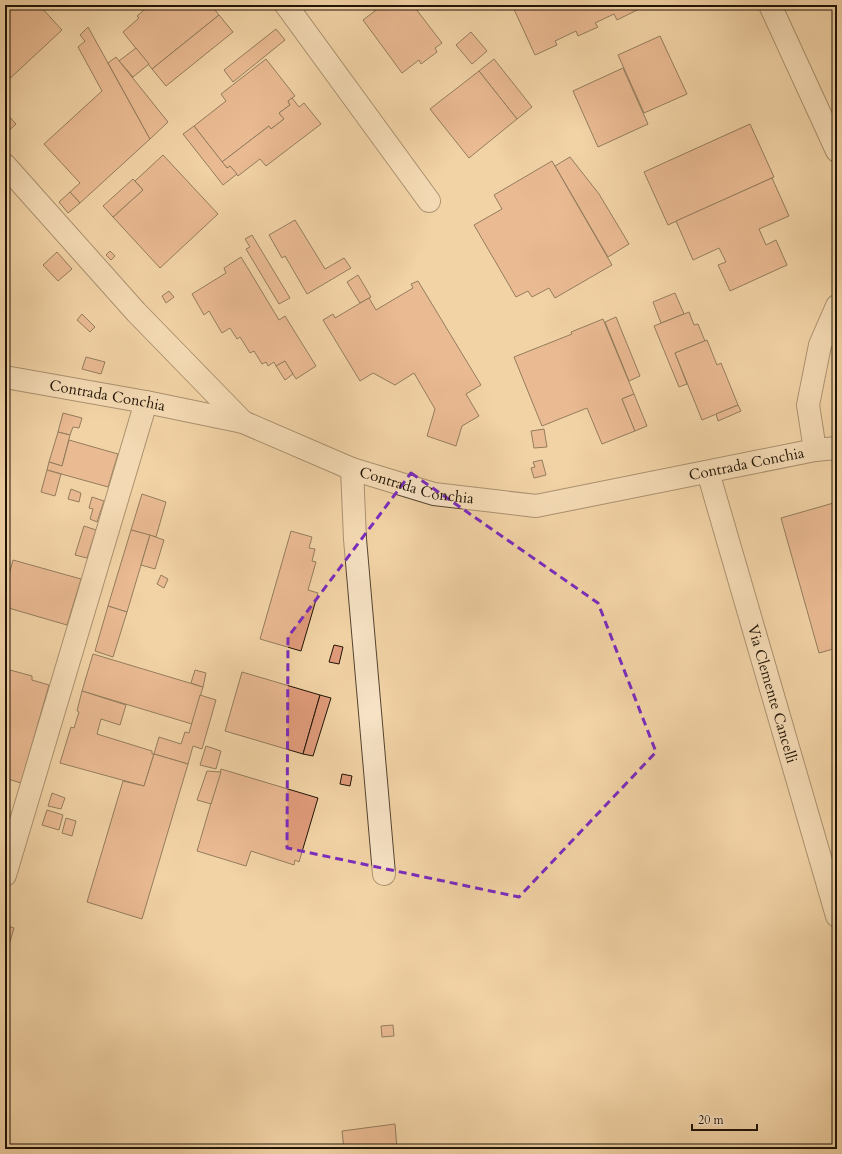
<svg xmlns="http://www.w3.org/2000/svg" width="842" height="1154" font-family="Cardo,serif">
	<style>
		.building { fill: #e09b7b; stroke: #201406 }
		.lines { fill: none; stroke-linecap: round; stroke-linejoin: round }
		.minor-casing { stroke: #54442e; stroke-width: 24 }
		.minor { stroke: #f7e2c5; stroke-width: 22 }
		.marked { fill: none; stroke: #7b2cbf; stroke-width: 3; stroke-dasharray: 8 5; stroke-linejoin: round }
		.labels { text-anchor: middle; dominant-baseline: central; stroke-width: 3.5; stroke-linejoin: round; paint-order: stroke }
		.street-label { font-size: 15px; fill: #201406; stroke: #f7e2c5 }
	</style>
	<rect width="100%" height="100%" fill="#f2d3a6"/>
	<filter id="stains"><feTurbulence type="fractalNoise" baseFrequency=".005" numOctaves="4"/><feColorMatrix values="0 0 0 0 .2 0 0 0 0 .09 0 0 0 0 .02 0 0 0 .5 -.17"/></filter>
	<radialGradient id="worn" r=".72"><stop offset=".6" stop-color="#630" stop-opacity="0"/><stop offset="1" stop-color="#630" stop-opacity=".3"/></radialGradient>
	<!-- building -->
	<g class="building">
		<path d="M5 5H39L62 30 5 83Z"/>
		<path d="M150 5 152 7 156 5H211L219 15 152 69 123 32 139 18 137 16Z"/>
		<path d="M383 5H413L442 43 435 48 437 52 421 64 419 60 402 73 363 20Z"/>
		<path d="M512 5H637L639 9 617 20 614 14 595 23 598 27 578 36 576 31 555 41 557 45 535 55Z"/>
		<path d="M219 15 233 32 166 86 152 69Z"/>
		<path d="M88 27 150 139 80 203 70 192 80 183 44 144 102 91 78 47 85 41 80 35Z"/>
		<path d="M276 29 285 40 233 82 224 70Z"/>
		<path d="M471 32 487 51 472 64 456 45Z"/>
		<path d="M660 36 687 94 644 113 618 55Z"/>
		<path d="M136 48 149 64 133 77 119 61Z"/>
		<path d="M116 57 168 122 150 139 108 63Z"/>
		<path d="M266 59 295 96 288 101 290 105 279 113 284 119 271 129 269 126 222 162 194 126 226 101 221 94Z"/>
		<path d="M494 59 532 107 517 119 479 71Z"/>
		<path d="M623 68 648 124 598 147 573 91Z"/>
		<path d="M479 71 517 119 469 158 430 109Z"/>
		<path d="M292 98 299 107 304 103 321 124 266 166 260 159 238 176 230 166 227 168 222 162 269 126 271 129 284 119 279 113 290 105 288 101Z"/>
		<path d="M6 113 16 124 5 134V114Z"/>
		<path d="M750 124 774 177 668 225 644 172Z"/>
		<path d="M194 126 227 168 230 166 237 174 223 185 183 134Z"/>
		<path d="M163 155 218 214 160 268 113 217 143 190 135 181Z"/>
		<path d="M570 157 599 194 629 244 608 257 555 166Z"/>
		<path d="M552 161 612 265 555 298 549 288 532 297 528 291 516 297 474 225 502 209 494 195Z"/>
		<path d="M772 178 789 216 759 229 766 245 776 240 787 265 730 291 718 265 726 262 719 248 693 260 676 221Z"/>
		<path d="M133 179 143 190 113 217 103 206Z"/>
		<path d="M70 192 80 203 68 213 59 202Z"/>
		<path d="M295 220 325 269 344 258 351 268 307 294 285 256 282 258 269 235Z"/>
		<path d="M252 235 290 298 279 304 246 249 250 247 245 239Z"/>
		<path d="M110 251 115 256 111 260 106 255Z"/>
		<path d="M57 252 72 269 58 281 43 265Z"/>
		<path d="M241 257 279 320 285 316 316 366 296 379 285 361 276 366 274 362 268 366 266 362 262 364 254 351 250 353 240 337 237 339 230 328 222 333 209 311 204 315 192 294 226 273 224 268Z"/>
		<path d="M358 275 371 297 360 303 347 282Z"/>
		<path d="M418 281 481 385 466 394 479 416 462 426 456 446 427 436 435 409 414 373 395 385 373 373 360 381 323 320 333 314 335 318 369 298 376 310 413 288 411 284Z"/>
		<path d="M169 291 174 297 166 303 162 296Z"/>
		<path d="M675 293 684 314 661 323 653 302Z"/>
		<path d="M689 312 694 325 698 324 705 341 675 353 687 384 679 387 654 326Z"/>
		<path d="M82 314 95 327 90 332 77 320Z"/>
		<path d="M616 317 640 376 629 381 605 322Z"/>
		<path d="M603 319 634 394 622 399 635 431 602 444 587 408 542 426 514 357 572 334 571 332Z"/>
		<path d="M707 340 717 365 721 363 738 405 702 420 675 353Z"/>
		<path d="M86 357 105 362 101 374 82 369Z"/>
		<path d="M285 361 293 374 285 380 276 366Z"/>
		<path d="M634 394 647 426 635 431 622 399Z"/>
		<path d="M738 405 741 411 718 421 716 414Z"/>
		<path d="M63 413 82 418 79 428 73 427 70 435 58 432Z"/>
		<path d="M544 429 547 447 534 448 531 431Z"/>
		<path d="M58 432 70 435 62 466 49 462Z"/>
		<path d="M69 440 118 454 108 487 47 470 49 462 62 466Z"/>
		<path d="M542 460 546 475 534 478 531 468 535 467 533 462Z"/>
		<path d="M47 470 61 474 55 496 41 492Z"/>
		<path d="M71 489 81 493 79 502 68 499Z"/>
		<path d="M142 494 166 502 156 537 131 530Z"/>
		<path d="M92 497 104 501 97 522 90 519 93 509 89 508Z"/>
		<path d="M837 502V648L819 653 781 518Z"/>
		<path d="M84 526 96 530 87 558 75 555Z"/>
		<path d="M131 530 150 535 127 612 108 606Z"/>
		<path d="M291 531 312 537 309 548 315 549 312 561 316 562 308 590 318 593 301 651 260 639Z"/>
		<path d="M150 535 164 540 155 569 141 565Z"/>
		<path d="M13 560 81 579 67 625 5 607V589Z"/>
		<path d="M161 575 168 579 164 588 157 584Z"/>
		<path d="M108 606 127 612 113 657 95 651Z"/>
		<path d="M334 645 343 647 339 664 329 662Z"/>
		<path d="M93 654 203 687 192 724 82 691Z"/>
		<path d="M10 670 32 676V680L49 685 21 783 5 778V688Z"/>
		<path d="M195 670 206 673 203 687 191 683Z"/>
		<path d="M242 672 320 695 303 754 225 731Z"/>
		<path d="M82 691 126 705 120 725 101 719 97 734 152 751V754H154L144 786 60 763 71 727 74 728 79 712 77 711Z"/>
		<path d="M200 695 216 700 202 749 193 746 188 764 154 754 159 737 181 744 185 732 189 733Z"/>
		<path d="M320 695 331 698 313 756 303 754Z"/>
		<path d="M206 746 221 751 216 769 200 765Z"/>
		<path d="M154 754 188 764 142 919 87 902 123 781 144 786Z"/>
		<path d="M221 769 318 798 299 862 295 860 294 865 251 851 246 866 197 851Z"/>
		<path d="M207 771 221 772 211 804 197 800Z"/>
		<path d="M342 774 352 776 350 786 340 784Z"/>
		<path d="M52 793 65 798 61 809 48 806Z"/>
		<path d="M47 810 63 815 59 830 42 825Z"/>
		<path d="M66 818 76 821 72 836 62 833Z"/>
		<path d="M5 925 14 928 5 958Z"/>
		<path d="M393 1025 394 1036 382 1037 381 1026Z"/>
		<path d="M395 1124 397 1149H344L342 1131Z"/>
	</g>
	<g class="lines">
		<defs>
			<g id="minor">
				<path d="M286 5 429 201"/>
				<path d="M770 5 837 151"/>
				<path d="M5 165 136 312 243 422"/>
				<path id="s1" d="M5 377 146 402 243 422 352 469 434 494 536 506 815 450 837 448"/>
				<path d="M815 450 808 405 820 345 837 306"/>
				<path d="M352 469 355 539 384 874"/>
				<path id="s2" d="M708 472 837 916"/>
				<path d="M5 875 146 402"/>
			</g>
		</defs>
		<!-- minor casing -->
		<use href="#minor" class="minor-casing"/>
		<!-- minor -->
		<use href="#minor" class="minor"/>
	</g>
	<!-- marked area -->
	<path d="M0 0H842V1154H0ZM411 473 598 603 656 752 519 897 287 848 288 637Z" fill="#f2d3a6" fill-opacity=".55" fill-rule="evenodd"/>
	<path class="marked" d="M411 473 598 603 656 752 519 897 287 848 288 637Z"/>
	<g class="labels">
		<!-- street labels -->
		<g class="street-label">
			<text stroke="none"><textPath href="#s1" startOffset="104">Contrada Conchia</textPath></text>
			<text stroke="none"><textPath href="#s1" startOffset="764">Contrada Conchia</textPath></text>
			<text stroke="none"><textPath href="#s1" startOffset="428">Contrada Conchia</textPath></text>
			<text stroke="none"><textPath href="#s2" startOffset="231">Via Clemente Cancelli</textPath></text>
		</g>
	</g>
	<!-- margin -->
	<rect width="842" height="1154" fill="none" stroke="#f2d3a6" stroke-width="20"/>
	<rect x="6" y="6" width="830" height="1142" fill="none" stroke="#201406" stroke-width="2"/>
	<rect x="10" y="10" width="822" height="1134" fill="none" stroke="#201406"/>
	<!-- scale -->
	<path d="M692 1124v6h65v-6" fill="none" stroke="#201406" stroke-width="2"/>
	<text x="698" y="1124" font-size="12" fill="#201406" stroke="#f7e2c5" stroke-width="3" paint-order="stroke">20 m</text>
	<rect width="100%" height="100%" filter="url(#stains)"/>
	<rect width="100%" height="100%" fill="url(#worn)"/>
</svg>
